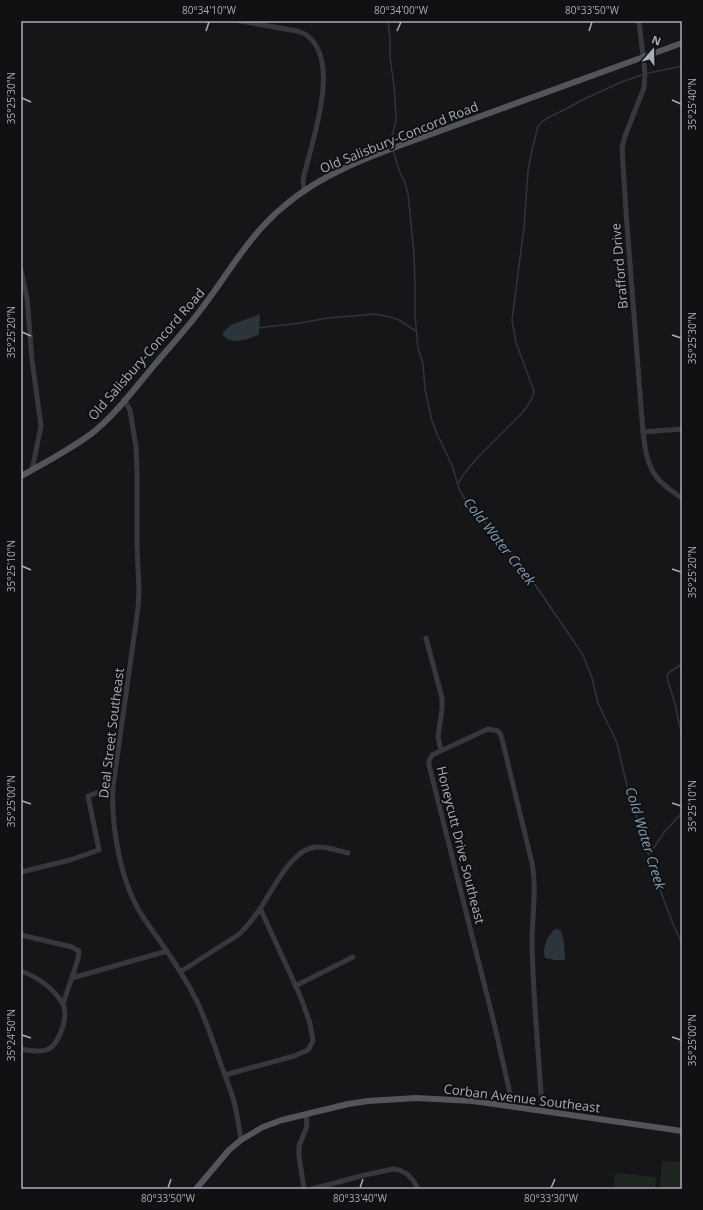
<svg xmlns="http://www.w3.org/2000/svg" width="703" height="1210" font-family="'Open Sans',sans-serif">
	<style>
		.green { fill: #1e261f }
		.water { fill: #2c353c }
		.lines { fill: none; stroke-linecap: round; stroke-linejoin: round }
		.stream { stroke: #2c353c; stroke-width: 1.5 }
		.minor { stroke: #37383d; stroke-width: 5 }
		.major { stroke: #53555c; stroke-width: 6 }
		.ticks { fill: none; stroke: #a8adb8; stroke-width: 1.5 }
		.labels { text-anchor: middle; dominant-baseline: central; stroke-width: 4; stroke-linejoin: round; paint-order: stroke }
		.street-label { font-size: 13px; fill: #a8adb8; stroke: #111113 }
		.water-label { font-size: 14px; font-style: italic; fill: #7f9bb3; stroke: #111113 }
		.neatline { fill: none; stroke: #a8adb8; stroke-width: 1.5 }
		.ticks-label { font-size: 10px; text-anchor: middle; fill: #a8adb8 }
	</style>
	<rect width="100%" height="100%" fill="#161618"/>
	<!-- green -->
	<g class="green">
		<path d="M662 1161 682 1162V1189H660Z"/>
		<path d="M615 1173 656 1177 655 1189H613Z"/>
	</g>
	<!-- water -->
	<g class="water">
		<path d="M260 314 259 333 258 335C248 339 231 346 223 335V332L231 325Z"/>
		<path d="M555 929 560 930 562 934 564 942 565 960H555L545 958C542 948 547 936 555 929Z"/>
	</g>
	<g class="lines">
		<!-- stream -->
		<g class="stream">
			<path d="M388 21 390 39V58L394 85 396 115V121L392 136V146"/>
			<path d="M649 73 682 66"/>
			<path d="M393 150 399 170 405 183 408 194 414 253 415 285V315L418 348 423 364 425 389 432 421 437 434 452 465 459 489 465 499 523 567 583 655 592 678 598 703 617 743 627 786 656 879 671 919 682 944"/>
			<path d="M257 328 300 323 328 318 375 314 390 317 399 320 416 331"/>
			<path d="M458 484 463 475 478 457 523 412C528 404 533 401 534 391L516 343 512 320 524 227 528 171 532 150 538 126 543 121 551 116 566 109 582 100 624 81 642 75"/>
			<path d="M682 664 671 671 667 675 668 681 675 704 682 737"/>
			<path d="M650 854 664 832 682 813"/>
		</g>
		<!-- minor -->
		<g class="minor">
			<path d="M240 21 297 31C299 32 303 33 305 34 344 59 310 146 303 180L304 191"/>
			<path d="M639 21 645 73 644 88 625 136 622 148 626 212 643 432C645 449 647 467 659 480 666 487 674 493 682 498"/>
			<path d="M21 270 27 298 32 360 41 426 32 470"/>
			<path d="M124 400 130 410 136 447 137 471V545L139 592 138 608 113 787C111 829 121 886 145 920 162 944 180 968 193 994 203 1011 209 1031 216 1050 221 1066 228 1082 233 1098 237 1112 239 1126 241 1140"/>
			<path d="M643 432 682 429"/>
			<path d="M426 638 442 698V709L438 737 441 750"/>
			<path d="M21 872 70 860 99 850 88 796 113 787"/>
			<path d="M21 935 72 947 79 951 78 959 63 1004C66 1011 65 1019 63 1026 55 1052 46 1054 21 1049"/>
			<path d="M21 971C38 977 54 989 63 1004"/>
			<path d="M180 972 238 935C246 928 253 919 260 909 272 891 289 854 311 848 322 845 336 850 348 853"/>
			<path d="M72 978 167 951"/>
			<path d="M295 986 353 957"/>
			<path d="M225 1075 294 1056 308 1050 313 1041 310 1023 299 993 260 908"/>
			<path d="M513 1107 494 1023 429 765V761L432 755 488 729 498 731 501 735 532 863C537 890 532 916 532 943 533 999 539 1055 542 1111"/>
			<path d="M304 1189 299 1156V1146L307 1126 306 1114"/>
			<path d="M312 1189 365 1175 393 1169 399 1170 407 1174 413 1180 418 1189"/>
		</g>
		<!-- major -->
		<g class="major">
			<path d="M21 476C45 463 69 450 91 434 112 418 130 394 147 374 164 353 183 333 199 312 227 276 248 236 283 207 329 167 392 149 448 128 526 99 604 71 682 43"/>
			<path d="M196 1189 229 1150 241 1140 263 1127 282 1120 348 1104 368 1101 416 1098 473 1101 682 1131"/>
		</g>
	</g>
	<!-- ticks -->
	<path class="ticks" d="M206 31 209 22M397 31 401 22M589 31 592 22M22 98 31 102M672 100 681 104M22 332 31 336M672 335 681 338M22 566 31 570M672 569 681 572M22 801 31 804M672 803 681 806M22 1035 31 1038M672 1037 681 1040M168 1188 171 1179M360 1188 363 1179M551 1188 555 1179"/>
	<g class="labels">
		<!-- street labels -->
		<g class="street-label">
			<text transform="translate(399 137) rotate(-22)">Old Salisbury-Concord Road</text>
			<text transform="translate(619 266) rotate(-95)">Brafford Drive</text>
			<text transform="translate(146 354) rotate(-49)">Old Salisbury-Concord Road</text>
			<text transform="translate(111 733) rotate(-83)">Deal Street Southeast</text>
			<text transform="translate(461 845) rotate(76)">Honeycutt Drive Southeast</text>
			<text transform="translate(522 1098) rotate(7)">Corban Avenue Southeast</text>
		</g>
		<!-- water labels -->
		<g class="water-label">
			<text transform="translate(500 541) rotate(52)">Cold Water Creek</text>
			<text transform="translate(646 838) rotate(73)">Cold Water Creek</text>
		</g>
	</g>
	<!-- border -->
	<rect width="703" height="1210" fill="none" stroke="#111113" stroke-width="44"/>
	<!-- north arrow -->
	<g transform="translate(653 50) rotate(20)" stroke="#111113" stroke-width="3" paint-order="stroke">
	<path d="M0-3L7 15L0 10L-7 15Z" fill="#a8adb8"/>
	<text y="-6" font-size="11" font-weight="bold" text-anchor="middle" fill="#a8adb8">N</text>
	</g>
	<rect x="22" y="22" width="659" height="1166" class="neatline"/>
	<g class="ticks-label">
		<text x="209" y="14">80°34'10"W</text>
		<text x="401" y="14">80°34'00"W</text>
		<text x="592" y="14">80°33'50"W</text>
		<text transform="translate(11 98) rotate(-90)" y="4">35°25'30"N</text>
		<text transform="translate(692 104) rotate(-90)" y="4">35°25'40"N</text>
		<text transform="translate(11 332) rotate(-90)" y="4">35°25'20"N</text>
		<text transform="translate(692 338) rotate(-90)" y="4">35°25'30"N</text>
		<text transform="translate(11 566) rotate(-90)" y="4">35°25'10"N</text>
		<text transform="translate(692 572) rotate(-90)" y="4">35°25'20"N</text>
		<text transform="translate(11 801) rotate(-90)" y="4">35°25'00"N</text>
		<text transform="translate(692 806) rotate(-90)" y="4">35°25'10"N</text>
		<text transform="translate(11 1035) rotate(-90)" y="4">35°24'50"N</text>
		<text transform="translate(692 1040) rotate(-90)" y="4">35°25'00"N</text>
		<text x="168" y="1202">80°33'50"W</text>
		<text x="360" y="1202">80°33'40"W</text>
		<text x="551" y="1202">80°33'30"W</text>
	</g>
</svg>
